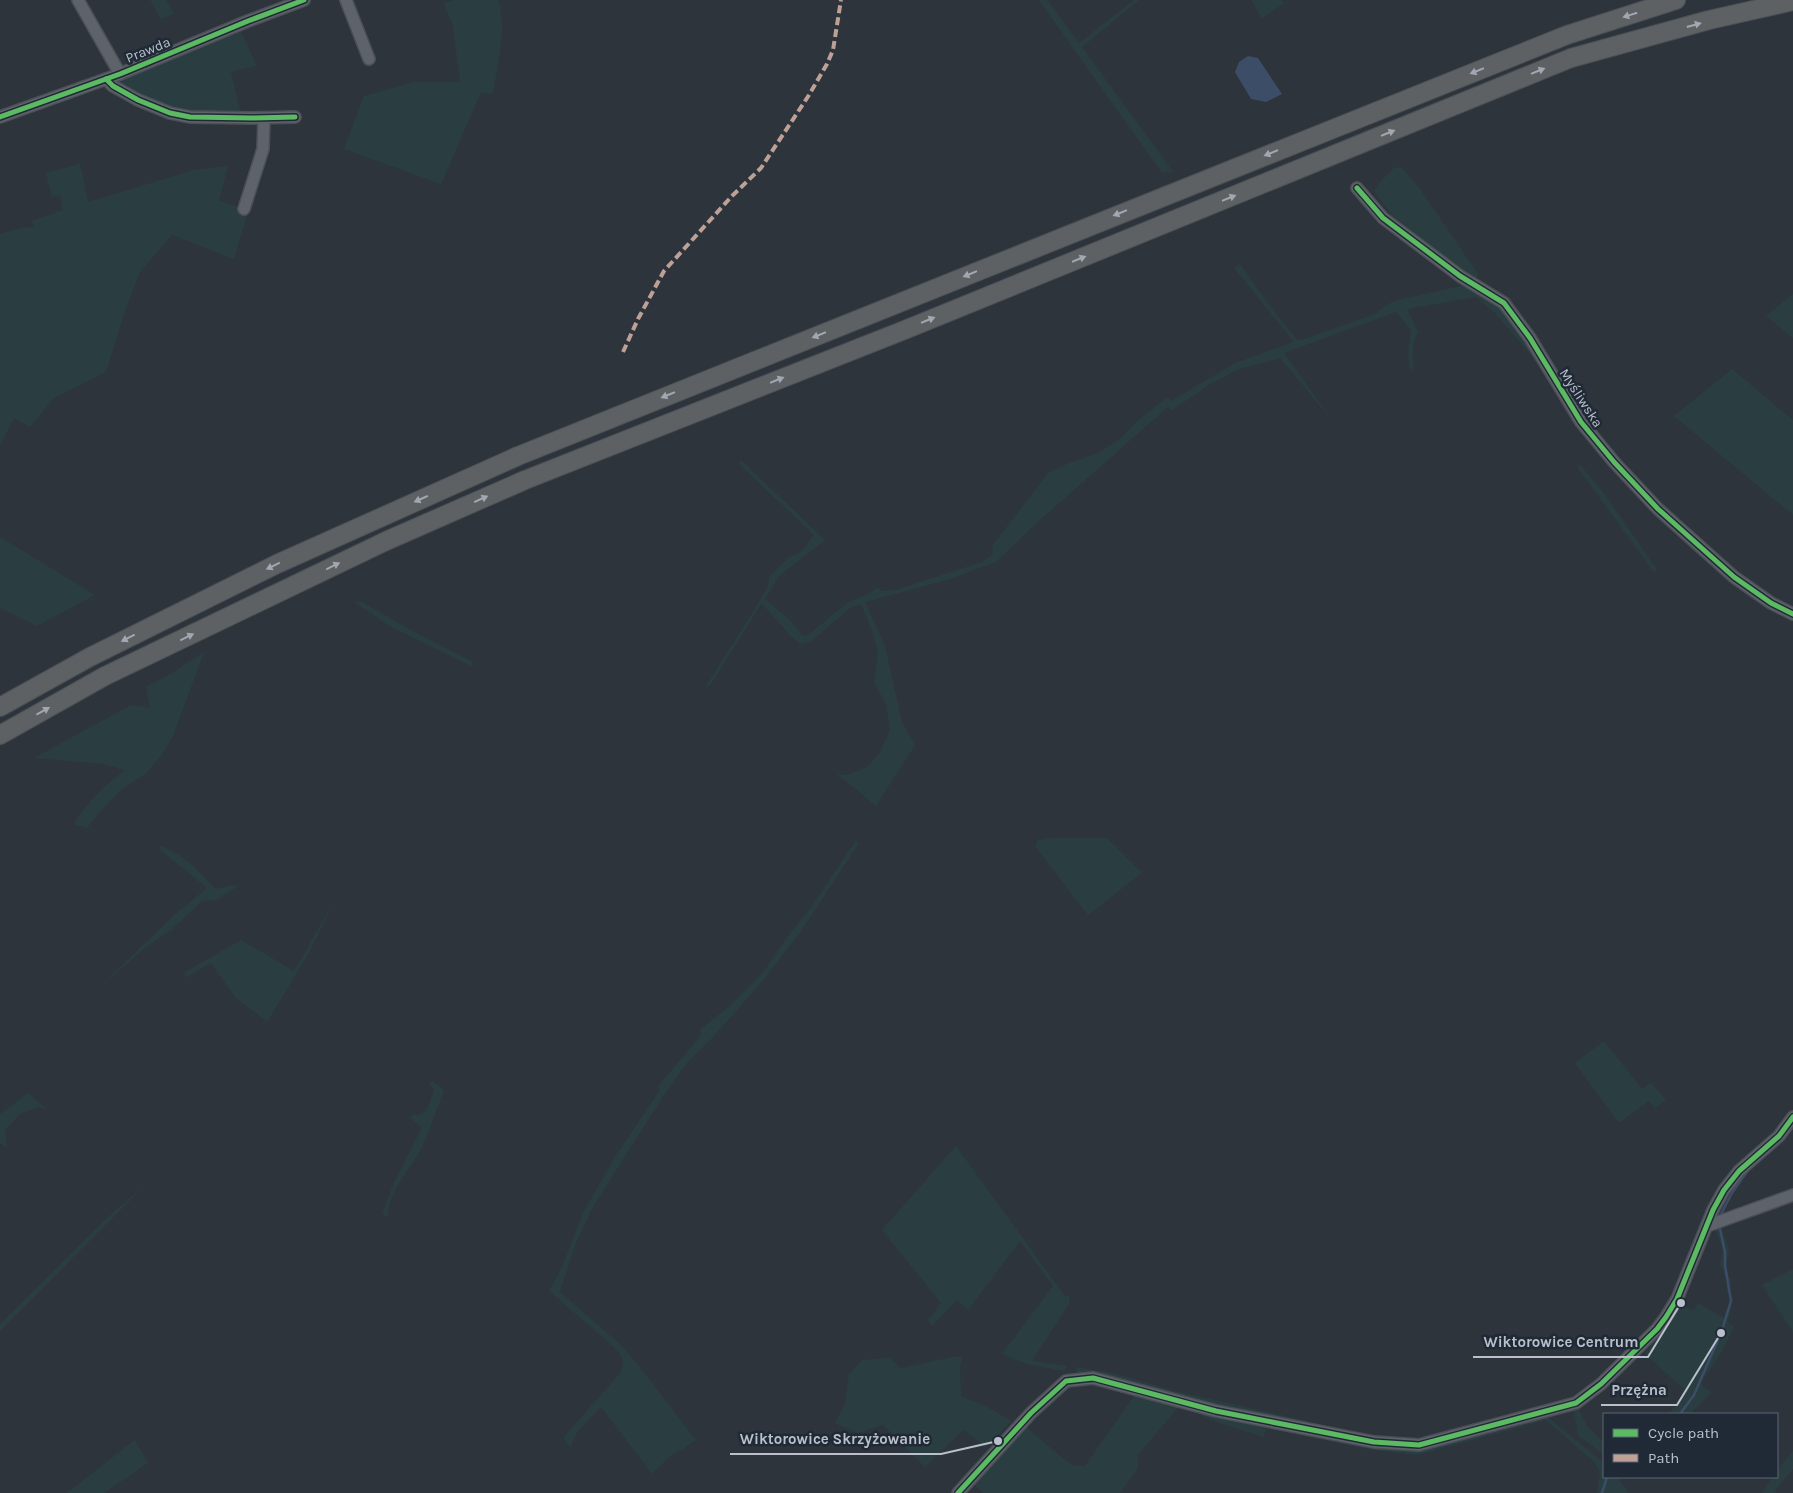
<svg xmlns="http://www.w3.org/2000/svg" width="1793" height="1493" font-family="Karla,sans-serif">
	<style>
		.green { fill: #2a3e42 }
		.water { fill: #3c4d67 }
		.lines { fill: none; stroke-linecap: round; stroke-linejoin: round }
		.stream { stroke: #3c4d67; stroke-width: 2.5 }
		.minor-casing { stroke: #4c5056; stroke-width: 14 }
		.highway-casing { stroke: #4a5057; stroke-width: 20 }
		.minor { stroke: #5e626a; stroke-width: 11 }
		.highway { stroke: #5e6163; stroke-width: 18 }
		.quiet { stroke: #bda197; stroke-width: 4; stroke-dasharray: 8 4; stroke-linecap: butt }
		.cycleway-casing { stroke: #202a37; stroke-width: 8 }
		.cycleway { stroke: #5cba63; stroke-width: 5 }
		.oneway { fill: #a2a8b2 }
		.labels { text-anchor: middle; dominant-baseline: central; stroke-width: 5; stroke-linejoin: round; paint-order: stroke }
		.street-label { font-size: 14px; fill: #b9c0cc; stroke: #202a37 }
		.leader { fill: none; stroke: #b9c0cc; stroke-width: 2 }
		.callout-dot { fill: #b9c0cc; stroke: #202a37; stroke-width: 2 }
		.callout-label { font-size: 15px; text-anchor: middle; font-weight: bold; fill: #b9c0cc; stroke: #202a37; stroke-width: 5; stroke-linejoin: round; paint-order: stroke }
	</style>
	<rect width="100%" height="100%" fill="#2d343c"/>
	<!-- green -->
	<g class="green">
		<path d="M150 0H166L174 14 161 19Z"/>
		<path d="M454 0H498C508 29 497 65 493 94L481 92 441 184 344 149 364 96 414 82H460L453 26 444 3Z"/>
		<path d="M1039 0H1047L1079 43 1134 0H1139L1082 47 1173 172 1162 173Z"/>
		<path d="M1251 0H1281L1284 3 1262 19Z"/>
		<path d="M241 32 257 66 231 72 241 114H196L166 109 121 88 118 80Z"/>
		<path d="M80 164 88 202 194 170 228 166 219 200 248 211 234 259 172 235 140 272 126 308 106 372 54 398 30 427 14 418 0 445V234L21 228 34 227 32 221 63 210 60 195 52 197 46 173Z"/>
		<path d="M1395 167 1402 168 1420 189 1478 274 1477 278 1468 274 1439 253 1391 214 1374 191 1381 181Z"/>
		<path d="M1240 264 1272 309 1298 341 1375 314 1390 303 1402 299 1466 285 1470 291 1475 292 1501 309 1526 337 1620 472 1616 475 1563 404 1539 365 1496 314 1476 297 1407 309 1418 332 1413 345V371L1409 367 1408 351 1411 331 1396 312 1284 353 1335 424 1280 358 1239 369 1212 383 1172 410 1168 407 1040 520 996 562 947 580 865 602 885 646 902 722 915 745 876 806 837 774 847 775 867 767 879 754 890 730 886 704 874 683 878 654 873 633 861 604 850 608 810 642 800 644C785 633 776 616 761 604L711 684 703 691 759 602 768 586 769 577 789 557 801 552 814 535 739 464 741 460 825 540 779 576 765 599 791 621 803 636 808 635 847 603 870 593 877 587 882 591 896 590 982 562 992 555 993 545 1048 473 1067 464 1100 452 1122 437 1135 423 1167 397 1171 401 1235 363 1294 342 1234 268Z"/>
		<path d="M1793 294V338L1766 316Z"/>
		<path d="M1732 369 1793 420V515L1674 416Z"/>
		<path d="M1580 465 1601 489 1657 570 1654 572 1577 467Z"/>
		<path d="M0 537 95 595 37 626 0 608Z"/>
		<path d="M354 602H362L409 629 473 662 471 666 391 627Z"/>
		<path d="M204 652 173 736 162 755 144 775 122 789 97 815 87 828 74 824C88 801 104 786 125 770L103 764 34 758 131 705 150 708 146 687 174 672Z"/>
		<path d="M1050 838H1107L1142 873 1088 915 1035 846 1038 840Z"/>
		<path d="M856 840 859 843 802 930 760 984 714 1036 687 1063 664 1095 593 1207 575 1245 560 1292 620 1344 635 1361 696 1440 686 1447 670 1456 652 1474 601 1407 578 1431 570 1447 563 1438 621 1372C626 1360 622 1356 614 1347L549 1291 562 1267 584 1211 615 1157 660 1090 658 1086 702 1034 699 1030 730 1006 765 970 788 936 813 905Z"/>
		<path d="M161 846C184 855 199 870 215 889L234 885 237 887 216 900 202 901 171 930 147 946 97 990 173 916 207 888 158 848Z"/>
		<path d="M334 902 309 953 267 1022 235 997 211 963 186 978 185 972 241 940 294 971Z"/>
		<path d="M1604 1041 1642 1089 1651 1083 1666 1100 1655 1108 1649 1101 1619 1123 1575 1063Z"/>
		<path d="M432 1081 444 1090C437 1108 431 1127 423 1145 412 1169 388 1189 388 1217L382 1214 394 1183 421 1130V1127L410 1117 412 1115C429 1116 428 1105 434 1090L429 1084Z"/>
		<path d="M28 1093 47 1110 38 1107 20 1114 5 1130 7 1148 0 1143V1114Z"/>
		<path d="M956 1146 1064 1295 1069 1296V1304L1032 1361 1068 1366 1064 1371 1026 1364 1002 1354 1053 1286 1020 1241 968 1310 957 1300 932 1326 928 1320 941 1303 882 1230Z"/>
		<path d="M147 1183 0 1331V1324L105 1220Z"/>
		<path d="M1720 1226 1729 1248 1726 1270 1731 1281 1730 1293 1733 1298 1728 1322 1734 1327 1720 1355 1700 1383 1711 1393 1690 1414H1669L1686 1391 1645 1354 1677 1312 1680 1304 1694 1311 1698 1303 1724 1318 1731 1299 1727 1291 1726 1279 1720 1264 1723 1250 1715 1229Z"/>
		<path d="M1793 1269V1332L1762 1285Z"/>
		<path d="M962 1356 960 1368 961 1396 993 1410 1011 1421 986 1447 963 1430 925 1467 883 1425 858 1433 835 1423 845 1404 849 1374 862 1360 889 1358 901 1368 952 1357Z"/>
		<path d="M1074 1367 1113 1373 1175 1391 1308 1421V1425L1210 1405 1112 1377 1078 1373Z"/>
		<path d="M1137 1392 1181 1404 1138 1455V1468L1120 1493H983L973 1483 1026 1427 1071 1465 1085 1466Z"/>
		<path d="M1189 1408 1398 1449H1418L1545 1415 1604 1463V1477H1617L1629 1493H1597L1600 1472 1593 1461 1546 1420 1418 1455 1372 1450 1266 1428 1264 1437 1210 1420Z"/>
		<path d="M1579 1410 1587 1426 1604 1443V1455L1578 1435 1574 1411Z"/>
		<path d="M135 1440 148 1463 104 1493H67Z"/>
		<path d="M1793 1451V1469L1780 1484 1775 1493H1762L1773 1477H1777V1470Z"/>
	</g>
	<!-- water -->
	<path class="water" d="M1248 56 1258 58 1282 94 1266 102 1251 99 1235 72 1239 62Z"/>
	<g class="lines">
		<!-- stream -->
		<g class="stream">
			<path d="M1788 1133 1793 1127"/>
			<path d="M1719 1218 1732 1193 1749 1169"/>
			<path d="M1680 1414 1694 1395 1721 1333 1731 1301 1725 1265V1252L1720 1229"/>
			<path d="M1602 1493 1607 1477"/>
		</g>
		<defs>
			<g id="minor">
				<path d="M78 0 120 74"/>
				<path d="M346 0 369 59"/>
				<path d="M106 79 113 86 138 100 170 113 190 117 252 118 295 117"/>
				<path d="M0 117 120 74 248 21 304 0"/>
				<path d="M1357 188 1383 218 1460 276 1504 303 1530 338 1581 422 1614 462 1658 509 1734 577 1771 603 1793 614"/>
				<path d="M244 209 263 149 264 118"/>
				<path d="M1707 1226 1793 1195"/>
				<path d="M958 1493 1031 1413 1066 1381 1093 1378 1216 1411 1374 1442 1419 1445 1576 1403 1601 1384 1657 1329 1666 1317 1677 1299 1713 1210 1724 1190 1739 1171 1779 1136 1793 1117"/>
			</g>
			<g id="highway">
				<path d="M0 707 90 657 277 564 518 456 1567 35 1676 0"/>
				<path d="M0 735 105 676 386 541 525 480 907 329 1571 58 1709 20 1793 1"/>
			</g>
		</defs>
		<!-- minor casing -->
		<use href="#minor" class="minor-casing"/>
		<!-- highway casing -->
		<use href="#highway" class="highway-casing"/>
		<!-- minor -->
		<use href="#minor" class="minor"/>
		<!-- highway -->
		<use href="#highway" class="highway"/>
		<!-- quiet -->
		<path class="quiet" d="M623 352 638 319 664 271 732 196 761 168 809 95 827 64 833 50 841 0"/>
		<defs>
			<g id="cycleway">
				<path d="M106 79 113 86 138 100 170 113 190 117 252 118 295 117"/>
				<path d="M0 117 120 74 248 21 304 0"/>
				<path d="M1357 188 1383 218 1460 276 1504 303 1530 338 1581 422 1614 462 1658 509 1734 577 1771 603 1793 614"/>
				<path d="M958 1493 1031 1413 1066 1381 1093 1378 1216 1411 1374 1442 1419 1445 1576 1403 1601 1384 1657 1329 1666 1317 1677 1299 1713 1210 1724 1190 1739 1171 1779 1136 1793 1117"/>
			</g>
		</defs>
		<!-- cycleway casing -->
		<use href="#cycleway" class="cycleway-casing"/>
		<!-- cycleway -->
		<use href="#cycleway" class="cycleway"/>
	</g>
	<!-- one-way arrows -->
	<defs><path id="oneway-solid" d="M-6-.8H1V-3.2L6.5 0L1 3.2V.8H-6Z" transform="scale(1.25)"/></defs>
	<g class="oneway">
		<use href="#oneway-solid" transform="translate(1630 15) rotate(162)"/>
		<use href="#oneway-solid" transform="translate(1694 25) rotate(-15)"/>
		<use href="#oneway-solid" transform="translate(1477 71) rotate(158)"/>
		<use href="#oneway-solid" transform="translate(1538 71) rotate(-22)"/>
		<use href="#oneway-solid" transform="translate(1388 133) rotate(-22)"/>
		<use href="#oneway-solid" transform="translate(1271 153) rotate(158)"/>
		<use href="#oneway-solid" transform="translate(1229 198) rotate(-22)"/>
		<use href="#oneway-solid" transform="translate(1120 213) rotate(158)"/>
		<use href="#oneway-solid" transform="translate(1079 259) rotate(-22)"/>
		<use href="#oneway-solid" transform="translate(970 274) rotate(158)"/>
		<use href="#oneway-solid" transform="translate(928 320) rotate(-22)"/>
		<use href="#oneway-solid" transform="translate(819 335) rotate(158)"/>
		<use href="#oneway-solid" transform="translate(777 380) rotate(-22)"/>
		<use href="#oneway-solid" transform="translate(668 395) rotate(158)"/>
		<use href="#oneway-solid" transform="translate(421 499) rotate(156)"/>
		<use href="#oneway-solid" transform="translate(481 499) rotate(-24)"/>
		<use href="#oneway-solid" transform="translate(273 566) rotate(154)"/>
		<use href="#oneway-solid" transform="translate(333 566) rotate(-26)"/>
		<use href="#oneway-solid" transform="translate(187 637) rotate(-26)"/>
		<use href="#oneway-solid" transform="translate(128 638) rotate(153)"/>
		<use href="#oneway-solid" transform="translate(43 711) rotate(-29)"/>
	</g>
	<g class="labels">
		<!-- street labels -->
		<g class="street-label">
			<text transform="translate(148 50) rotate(-22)">Prawda</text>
			<text transform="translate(1581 398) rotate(57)">Myśliwska</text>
		</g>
	</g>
	<!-- callouts -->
	<path class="leader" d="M1681 1303L1648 1357H1473M1721 1333L1677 1405H1601M998 1441L941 1454H730"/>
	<g class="callout-dot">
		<circle cx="1681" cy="1303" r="5"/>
		<circle cx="1721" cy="1333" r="5"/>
		<circle cx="998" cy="1441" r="5"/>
	</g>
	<g class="callout-label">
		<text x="1561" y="1347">Wiktorowice Centrum</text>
		<text x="1639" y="1395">Przężna</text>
		<text x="835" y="1444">Wiktorowice Skrzyżowanie</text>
	</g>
	<!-- legend -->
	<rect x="1603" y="1413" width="175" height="65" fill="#202a37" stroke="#5d6673"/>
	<rect x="1613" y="1429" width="25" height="8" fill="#5cba63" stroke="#5d6673"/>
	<text x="1648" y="1438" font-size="15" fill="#b9c0cc">Cycle path</text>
	<rect x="1613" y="1454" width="25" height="8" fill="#bda197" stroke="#5d6673"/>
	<text x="1648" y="1463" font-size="15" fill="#b9c0cc">Path</text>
</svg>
